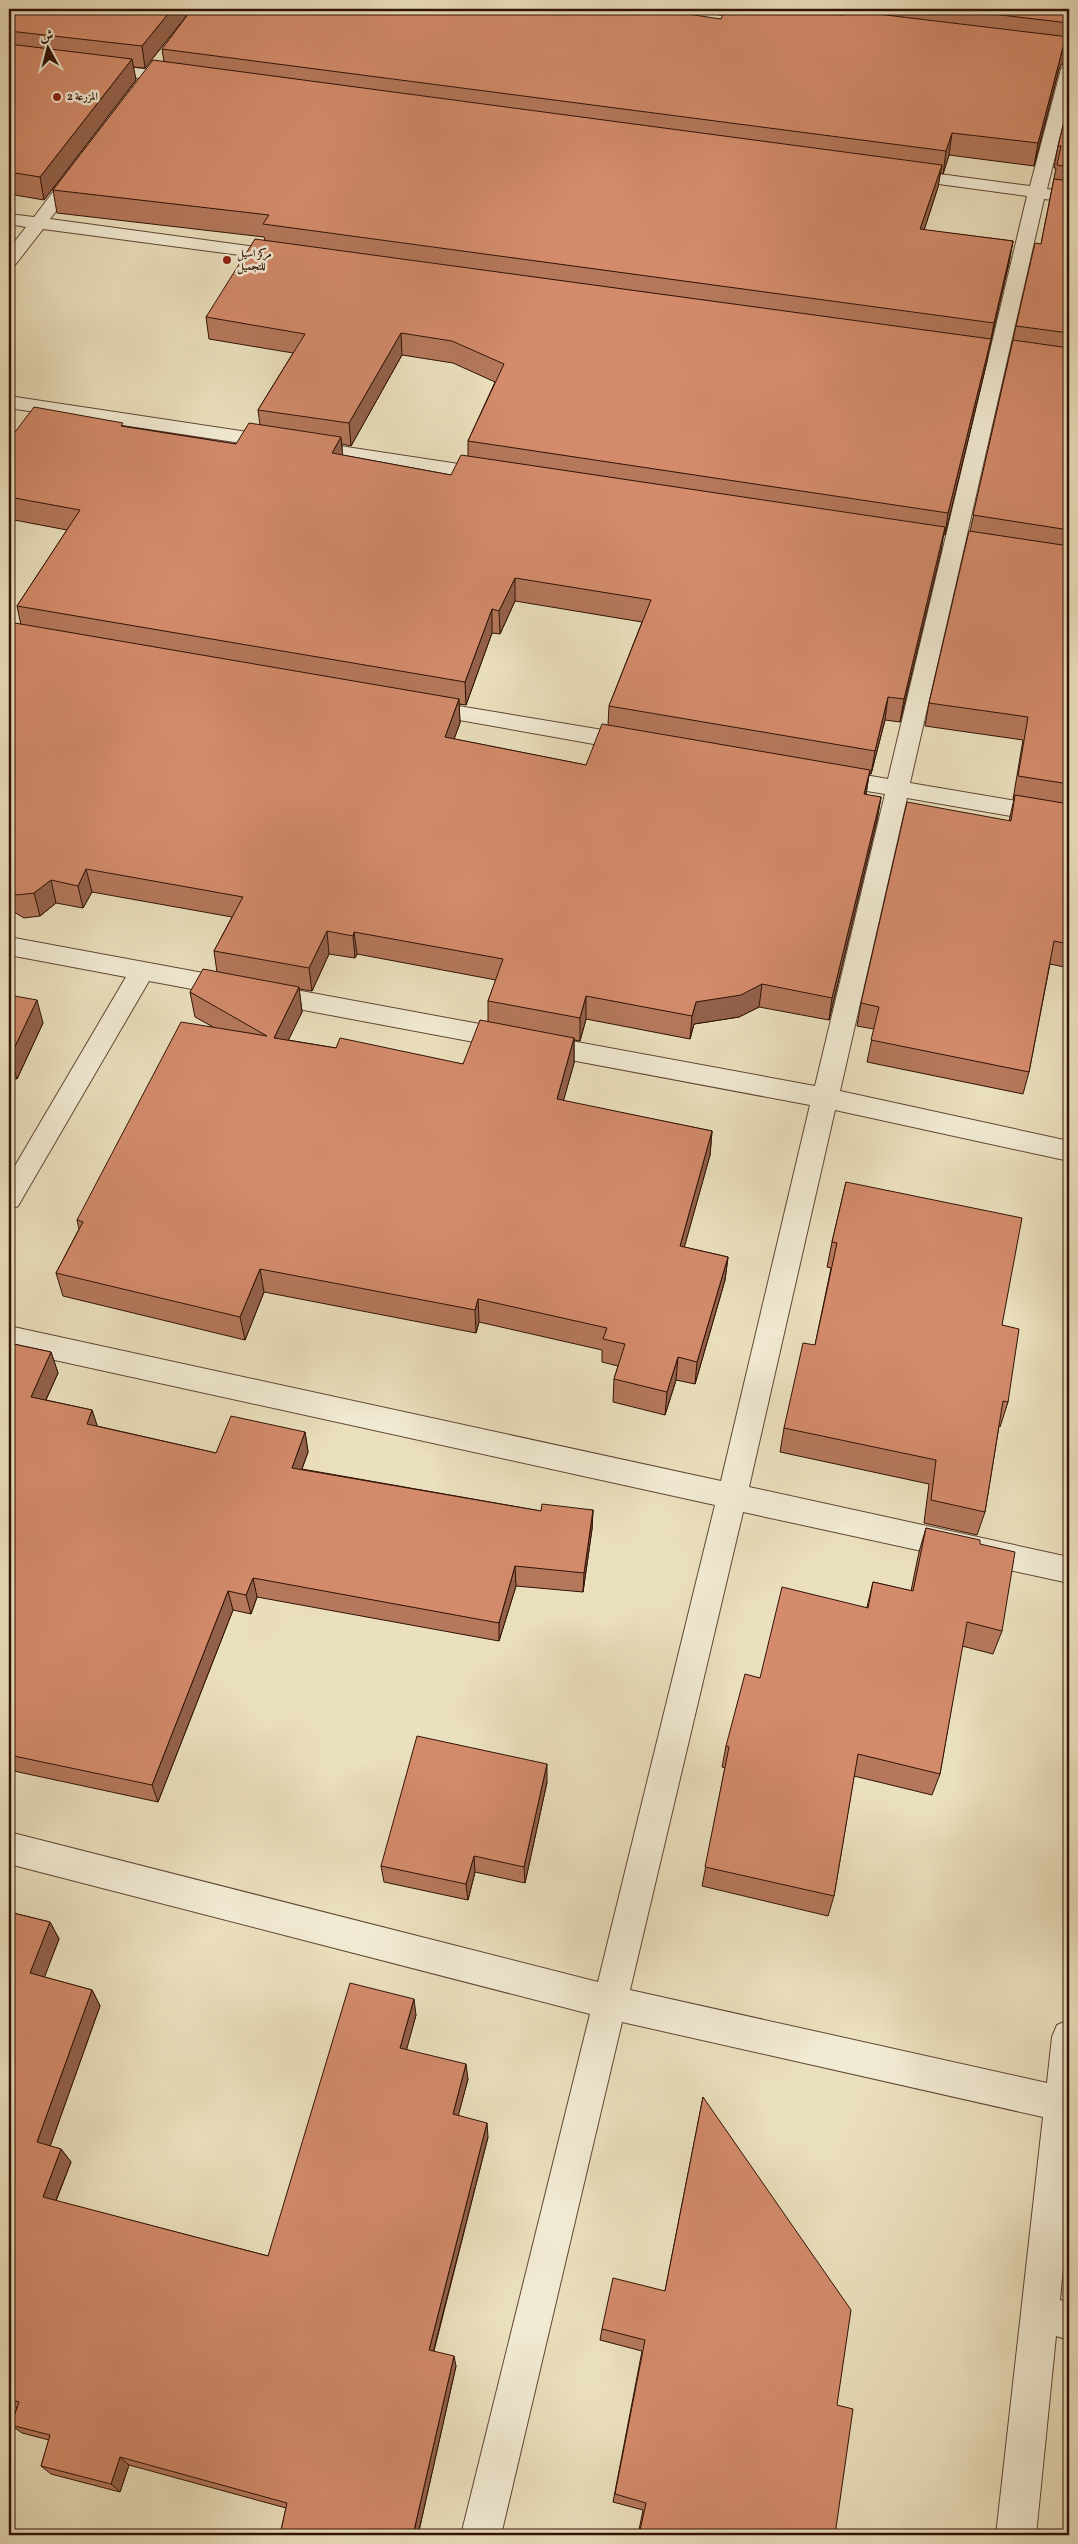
<svg xmlns="http://www.w3.org/2000/svg" width="1078" height="2544" font-family="Vollkorn,Amiri,serif">
	<style>
		.lines { fill: none; stroke-linecap: round; stroke-linejoin: round }
		.minor-casing { stroke: #5f4634; stroke-width: 2 }
		.minor { fill: #f2ebd4; fill-rule: evenodd }
		.wall { fill: #b5785c; stroke: #301206; fill-rule: evenodd }
		.shaded-wall { fill: #94614b; stroke: #301206 }
		.building { fill: #d38b6b; stroke: #301206 }
		.poi-dot { fill: #8f2418; stroke: #f2ebd4; stroke-width: 2 }
		.labels { text-anchor: middle; dominant-baseline: central; stroke-width: 5; stroke-linejoin: round; paint-order: stroke }
		.far-poi-label { font-size: 11px; font-weight: bold; fill: #301206; stroke: #f2ebd4; text-anchor: start }
	</style>
	<rect width="100%" height="100%" fill="#ebe0bd"/>
	<filter id="stains"><feTurbulence type="fractalNoise" baseFrequency=".004" numOctaves="4"/><feColorMatrix values="0 0 0 0 .2 0 0 0 0 .09 0 0 0 0 .02 0 0 0 .5 -.17"/></filter>
	<radialGradient id="worn" r=".72"><stop offset=".6" stop-color="#630" stop-opacity="0"/><stop offset="1" stop-color="#630" stop-opacity=".3"/></radialGradient>
	<g class="lines">
		<defs>
			<g id="minor">
				<path d="M704 9H750L769 12 771 15C766 22 709 16 704 9Z"/>
				<path d="M97 64 181 73 189 78 181 83 91 72 89 69Z"/>
				<path d="M1069 64V100L1047 189 1069 192V202L1044 199 910 783 1069 810V826L907 798 840 1091 1069 1141V1161L835 1110 749 1487 1069 1557V1583L743 1512 630 1990 1047 2083 1052 2037 1057 2025 1069 2020V2205L1060 2300 1069 2302V2340L1056 2336 1036 2535H996L1043 2117 622 2022 501 2535H461L590 2014 9 1864V1832L598 1982 715 1505 9 1350V1326L721 1481 810 1105 149 981 18 1206 9 1210V1176L126 977 9 955V937L815 1086 885 794 831 785 823 782 820 777 823 772 831 769 888 779 1027 196 902 179 896 178 893 174 896 170 902 169 1030 186 1061 69Z"/>
				<path d="M78 166 84 167 87 171 50 219 285 251 291 252 294 256 291 260 285 261 43 229 15 265 9 266V249L26 227 9 224V214L34 217 72 167Z"/>
				<path d="M9 396 492 469 499 471 502 475 499 479 492 481 9 408Z"/>
				<path d="M422 700 633 735 641 738 644 743 641 748 633 751 414 712 411 707 414 702Z"/>
			</g>
		</defs>
		<!-- minor casing -->
		<use href="#minor" class="minor-casing"/>
		<!-- minor -->
		<use href="#minor" class="minor"/>
	</g>
	<!-- wall -->
	<g class="wall">
		<path d="M9 9H192L145 68 133 67 136 80 44 200 9 194Z"/>
		<path d="M847 9H1069V63L1062 64 1059 69 1034 166 949 155 943 174 940 173 938 187 924 230 1013 241 1009 263 989 346 987 361 945 535H943L941 551 900 722 885 720 871 774H869L866 795 881 797 877 820 829 1020 759 1007 739 1017 694 1024 690 1039 586 1019 580 1041 574 1040V1063L563 1101 712 1131 710 1155 684 1247 728 1257 725 1280 695 1384 676 1380 665 1415 613 1402 614 1379 618 1366 602 1362V1350L479 1322 476 1333 264 1292 245 1340 63 1296 56 1273 79 1229 77 1220 213 1027 195 1017 190 992 217 972 214 951 232 917 92 892 83 908 56 903 40 916 24 918 9 909V622L21 625 17 606 67 530 9 519V440L124 426 236 444 260 425 258 410 293 353 209 339 206 317 265 240 264 237 57 213 53 190 164 62 162 49 721 19 842 15 847 10ZM402 355 453 363 495 382 468 441V456L451 475 342 455V444L351 446ZM515 601 642 622 609 706 608 725 586 765 454 739 460 723 459 704 466 705 492 633 500 634ZM329 954 355 958 357 954 496 980 488 1001V1022L463 1064 336 1048 288 1040 302 1012 299 989 312 991Z"/>
		<path d="M1069 102V968L1050 964 1029 1072 1023 1094 867 1062 874 1029 857 1026 861 1003 1009 821 1014 799H1013L1023 740 925 726 929 703 970 531 1016 326 1041 244 1056 168H1054L1058 146Z"/>
		<path d="M9 995 43 1023 17 1079 10 1078 9 1081Z"/>
		<path d="M846 1182 1002 1325 1008 1402 1000 1427 999 1426 985 1512 977 1535 924 1523 929 1484 780 1452 784 1428 815 1345 831 1268 827 1267 832 1242Z"/>
		<path d="M9 1343 51 1352 58 1373 46 1400 92 1410 97 1426 216 1453 305 1432 308 1452 302 1469 541 1511 593 1510 592 1529 583 1592 516 1586 499 1641 257 1597 251 1614 233 1610 158 1802 9 1770Z"/>
		<path d="M926 1528 980 1544 1002 1631 993 1654 962 1646 940 1774 932 1795 854 1776 834 1896 828 1916 702 1886 725 1768 722 1767 726 1746 867 1607 873 1582 911 1591 919 1552Z"/>
		<path d="M547 1782 525 1883 475 1872 468 1900 384 1882 381 1866Z"/>
		<path d="M9 1912 50 1922 59 1939 44 1977 92 1990 100 2006 50 2146 61 2149 71 2162 56 2201 268 2256 416 2015 406 2049 468 2079 458 2115 488 2137 434 2351 456 2366 418 2535H280L286 2508 129 2465 120 2492 51 2474 41 2466 49 2440 22 2433 11 2425 17 2407 9 2405Z"/>
		<path d="M703 2097 837 2405 835 2535H638L643 2510 613 2502 642 2351 600 2340 602 2329 665 2291Z"/>
	</g>
	<!-- shaded-wall -->
	<g class="shaded-wall">
		<path d="M172 9H192L145 68 142 46Z"/>
		<path d="M1067 42H1069V63L1062 64 1059 69 1034 166 1038 143 1063 47Z"/>
		<path d="M132 59 136 80 44 200 40 177Z"/>
		<path d="M952 133 949 155 943 174 946 151Z"/>
		<path d="M942 165 938 187 917 252 920 229Z"/>
		<path d="M1013 241 1009 263 990 346 994 323Z"/>
		<path d="M401 333 402 355 351 446 349 423Z"/>
		<path d="M991 339 987 361 945 535 948 513Z"/>
		<path d="M341 437 343 460 332 453Z"/>
		<path d="M945 527 941 551 900 722 904 699Z"/>
		<path d="M515 578V601L500 634 499 611Z"/>
		<path d="M492 609V633L466 705 465 682Z"/>
		<path d="M888 697 885 720 871 774 875 751Z"/>
		<path d="M459 699 460 723 446 761 445 737Z"/>
		<path d="M870 770 866 793 860 817 864 794Z"/>
		<path d="M881 797 877 820 829 1020 832 998Z"/>
		<path d="M86 869 92 892 83 908 78 886Z"/>
		<path d="M51 880 56 903 40 916 34 893Z"/>
		<path d="M327 931 329 954 312 991 309 968Z"/>
		<path d="M354 932 357 954 355 958 353 936Z"/>
		<path d="M762 984 759 1007 739 1017 694 1024 690 1039 692 1016 696 1002Z"/>
		<path d="M299 987 302 1012 278 1062 274 1038Z"/>
		<path d="M586 996V1019L580 1041V1018Z"/>
		<path d="M37 1000 43 1023 17 1079 10 1057Z"/>
		<path d="M574 1038V1063L557 1124V1099Z"/>
		<path d="M712 1131 710 1155 678 1270 680 1246Z"/>
		<path d="M728 1257 725 1280 695 1384 697 1362Z"/>
		<path d="M260 1269 264 1292 245 1340 240 1317Z"/>
		<path d="M478 1299 479 1322 476 1333 475 1310Z"/>
		<path d="M51 1352 58 1373 38 1417 31 1397Z"/>
		<path d="M678 1357 676 1380 665 1415 667 1392Z"/>
		<path d="M92 1410 99 1431 87 1424Z"/>
		<path d="M305 1432 308 1452 295 1488 292 1468Z"/>
		<path d="M593 1510 592 1529 583 1592 584 1573Z"/>
		<path d="M515 1566 516 1586 499 1641V1623Z"/>
		<path d="M253 1578 257 1597 251 1614 246 1595Z"/>
		<path d="M228 1591 233 1610 158 1802 152 1785Z"/>
		<path d="M547 1764V1782L525 1883 524 1867Z"/>
		<path d="M474 1856 475 1872 468 1900 466 1884Z"/>
		<path d="M50 1922 59 1939 40 1989 30 1973Z"/>
		<path d="M92 1990 100 2006 47 2155 37 2142Z"/>
		<path d="M414 1999 416 2015 403 2063 400 2048Z"/>
		<path d="M466 2064 468 2079 455 2128 453 2114Z"/>
		<path d="M487 2123 488 2137 431 2360 429 2350Z"/>
		<path d="M61 2149 71 2162 52 2210 43 2197Z"/>
		<path d="M454 2356 456 2366 418 2535H413Z"/>
		<path d="M120 2457 129 2465 120 2492 111 2484Z"/>
		<path d="M351 2530 354 2535H350Z"/>
	</g>
	<!-- building -->
	<g class="building">
		<path d="M9 9H172L142 46 9 31Z"/>
		<path d="M192 9H654L721 19 725 9H778L842 15 844 10 1069 37V42H1067L1063 47 1038 143 952 133 946 151 162 49Z"/>
		<path d="M949 9H1069V23Z"/>
		<path d="M9 44 132 59 40 177 9 172Z"/>
		<path d="M153 60 942 165 920 229 1013 241 994 323 263 224 269 215 53 190Z"/>
		<path d="M1069 102V167L1057 165 1061 146H1058Z"/>
		<path d="M1054 179 1069 181V333L1016 326 1035 243 1041 244Z"/>
		<path d="M255 239 991 339 948 513 468 441 504 364 452 341 401 333 349 423 258 410 305 334 206 317Z"/>
		<path d="M1013 340 1069 348V530L973 515Z"/>
		<path d="M34 407 123 423 121 426 236 444 249 423 341 437 332 453 451 475 461 455 945 527 904 699 888 697 875 751 609 706 651 600 515 578 499 611 492 609 465 682 17 606 80 510 9 497V440Z"/>
		<path d="M969 531 1069 546V784L1018 776 1028 717 929 703Z"/>
		<path d="M9 622 459 699 445 737 586 765 602 724 870 770 864 794 881 797 832 998 762 984 741 995 696 1002 692 1016 586 996 580 1018 488 1001 503 959 354 932 353 936 327 931 309 968 214 951 243 897 86 869 78 886 51 880 34 893 17 895 9 890Z"/>
		<path d="M1015 795 1069 804V944L1054 941 1029 1072 871 1040 879 1007 861 1003 907 802 1011 821Z"/>
		<path d="M203 969 299 987 274 1038 336 1048 340 1038 463 1064 480 1020 574 1038 557 1099 712 1131 680 1246 728 1257 697 1362 678 1357 667 1392 614 1379 625 1344 603 1339 607 1328 478 1299 475 1310 260 1269 240 1317 56 1273 83 1222 77 1220 181 1022 267 1036 190 992Z"/>
		<path d="M9 995 37 1000 10 1057H9Z"/>
		<path d="M846 1182 1022 1218 1002 1325 1019 1329 1008 1402 1003 1401 985 1512 931 1500 936 1460 784 1428 803 1343 815 1345 837 1243 832 1242Z"/>
		<path d="M9 1343 51 1352 31 1397 92 1410 87 1424 216 1453 231 1416 305 1432 292 1468 541 1511 542 1504 593 1510 584 1573 515 1566 499 1623 253 1578 246 1595 228 1591 152 1785 9 1755Z"/>
		<path d="M926 1528 980 1540V1544L1015 1552 1002 1631 967 1622 940 1774 858 1754 834 1896 705 1867 729 1747 726 1746 745 1674 760 1678 782 1587 868 1608 873 1582 913 1591Z"/>
		<path d="M417 1736 547 1764 524 1867 474 1856 466 1884 381 1866Z"/>
		<path d="M9 1912 50 1922 30 1973 92 1990 37 2142 61 2149 43 2197 268 2256 350 1983 414 1999 400 2048 466 2064 453 2114 487 2123 429 2350 454 2356 413 2535H368L351 2530 350 2535H280L287 2503 120 2457 111 2484 41 2466 50 2435 11 2425 19 2402 9 2399Z"/>
		<path d="M703 2097 851 2310 837 2405 853 2409 835 2535H639L646 2503 615 2494 645 2340 602 2329 613 2278 665 2291Z"/>
	</g>
	<!-- markers -->
	<g class="poi-dot">
		<circle cx="57" cy="97" r="5"/>
		<circle cx="227" cy="260" r="5"/>
	</g>
	<g class="labels">
		<!-- far-poi labels -->
		<g class="far-poi-label">
			<text x="67" y="97">المزرعة 2</text>
			<text x="237" y="254">مركز اسيل<tspan x="237" dy="13">للتجميل</tspan></text>
		</g>
	</g>
	<!-- margin -->
	<rect width="1078" height="2544" fill="none" stroke="#ebe0bd" stroke-width="30"/>
	<rect x="10" y="10" width="1058" height="2524" fill="none" stroke="#301206" stroke-width="2.5"/>
	<rect x="15" y="15" width="1048" height="2514" fill="none" stroke="#301206"/>
	<!-- north arrow -->
	<g transform="translate(48 48) rotate(353)" stroke="#f2ebd4" stroke-width="4" paint-order="stroke">
	<path d="M0-4L9 19L0 12L-9 19Z" fill="#301206"/>
	<text y="-8" font-size="14" font-weight="bold" text-anchor="middle" fill="#301206">ش</text>
	</g>
	<rect width="100%" height="100%" filter="url(#stains)"/>
	<rect width="100%" height="100%" fill="url(#worn)"/>
</svg>
